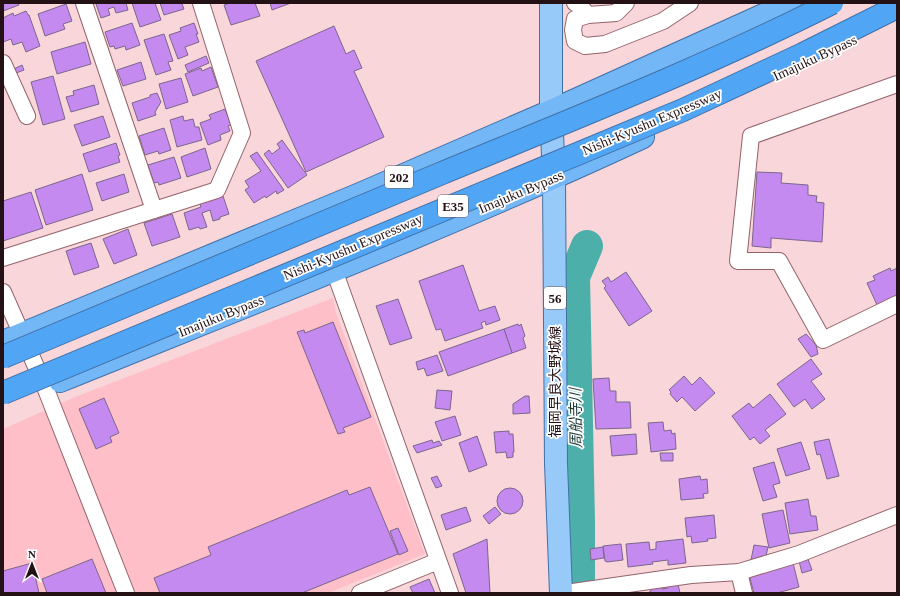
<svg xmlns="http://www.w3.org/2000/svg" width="900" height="596" font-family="'Times New Roman','Noto Sans JP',serif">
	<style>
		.built { fill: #ffbfc8 }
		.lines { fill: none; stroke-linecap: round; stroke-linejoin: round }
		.river { stroke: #4cafa9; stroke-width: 32 }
		.building { fill: #c58af0; stroke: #7b668c }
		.minor-casing { stroke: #94636a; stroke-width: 18 }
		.primary-casing { stroke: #4171a7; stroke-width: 24 }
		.trunk-casing { stroke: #4171a7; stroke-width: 24 }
		.minor { stroke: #fff; stroke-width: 16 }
		.primary { stroke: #97c9f9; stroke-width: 22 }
		.trunk { stroke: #74b7f7; stroke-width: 22 }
		.motorway-bridge-casing { stroke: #4171a7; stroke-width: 24; stroke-linecap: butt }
		.motorway-bridge { stroke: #51a5f5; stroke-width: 22 }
		.labels { text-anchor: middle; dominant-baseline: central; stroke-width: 3.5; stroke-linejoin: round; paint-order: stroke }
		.shield { fill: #fff; stroke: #66585b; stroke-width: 1 }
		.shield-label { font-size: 13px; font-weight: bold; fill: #241115 }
		.street-label { font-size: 14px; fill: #241115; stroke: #fff }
		.water-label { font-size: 15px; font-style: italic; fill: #1c3b38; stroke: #fff }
	</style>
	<rect width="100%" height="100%" fill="#f8d6da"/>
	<!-- built -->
	<path class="built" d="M333 298 336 313 425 554 328 593H3V429L75 397Z"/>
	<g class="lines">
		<!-- river -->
		<path class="river" d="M579 593V522L574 277 587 246"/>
	</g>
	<!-- building -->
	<g class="building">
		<path d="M3 3H18L19 5 3 11Z"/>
		<path d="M98 3H126L128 10 116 13 114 7 108 9 110 15 101 18 96 4Z"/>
		<path d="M132 3H155L161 20 140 27Z"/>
		<path d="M160 3H184L182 4 184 9 164 15Z"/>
		<path d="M230 3H255L260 16 231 25 224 5Z"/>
		<path d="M270 3H291L272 10Z"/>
		<path d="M66 4 72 21 63 24 65 29 45 36 38 14Z"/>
		<path d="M26 11 28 15H29L40 46 26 52 22 42 13 45 11 39 3 42V18L13 13 14 16Z"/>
		<path d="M132 23 140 45 126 50 125 46 115 49 114 46 110 47 105 32Z"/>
		<path d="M194 23 198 34H196L199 42 185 47 188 55 178 59 169 35 181 31 180 28Z"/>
		<path d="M334 26 346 54 354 50 362 68 354 71 384 137 306 172 256 61Z"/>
		<path d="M164 34 173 61 168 62 171 70 156 75 144 40Z"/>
		<path d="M85 42 91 64 57 74 51 52Z"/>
		<path d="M206 56 209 63 188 72 185 65Z"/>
		<path d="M141 62 146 79 123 86 117 70Z"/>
		<path d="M22 65 24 70 16 73 14 69Z"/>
		<path d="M211 67 218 87 193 96 185 74 201 68 202 71Z"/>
		<path d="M53 76 65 119 43 125 31 82Z"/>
		<path d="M181 78 188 102 166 109 159 84Z"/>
		<path d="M94 85 99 104 71 112 66 97 74 95 73 91Z"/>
		<path d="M157 93 161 102 155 112 156 115 138 121 132 103 150 97V95Z"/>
		<path d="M225 109 231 125 228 126 230 131 220 135 221 140 208 145 200 123 211 119 209 115Z"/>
		<path d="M103 116 110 137 82 146 74 125Z"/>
		<path d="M183 116 184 121 193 119 195 127H199L202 140 177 147 170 120Z"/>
		<path d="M164 128 171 150 159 154 158 151 145 155 139 136Z"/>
		<path d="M282 140 307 175 288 188 264 154 269 150 272 154 280 148 277 144Z"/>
		<path d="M116 143 120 155 118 156 120 162 89 172 83 154Z"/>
		<path d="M205 148 211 169 187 177 181 157Z"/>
		<path d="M257 152 284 190 277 194 276 191 266 198 265 196 254 203 245 190 249 187 245 181 261 171 250 156Z"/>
		<path d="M174 157 181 178 159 185 158 182 154 183 148 165Z"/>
		<path d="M757 172 782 173 781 183 808 185V195L817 196 816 202 824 203 822 242 771 238V248L752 246Z"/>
		<path d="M82 174 93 210 46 225 35 190Z"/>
		<path d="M124 174 129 192 102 201 96 183Z"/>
		<path d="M31 192 43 228 3 241V201Z"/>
		<path d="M223 196 229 214 220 217V219L213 221 210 210 202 213 207 227 200 229 199 227 189 230 184 213 201 207 200 204Z"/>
		<path d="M172 214 180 237 152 246 144 223Z"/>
		<path d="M128 229 137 255 114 264 103 239Z"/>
		<path d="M91 243 99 267 74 275 66 251Z"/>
		<path d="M463 265 479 311 495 306 500 320 486 325 485 321 481 323 483 328 445 341 441 329 436 330 419 281Z"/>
		<path d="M890 268 891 271 897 268V296L877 305 867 283 875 280 873 276Z"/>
		<path d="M626 272 652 311 629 326 604 288 606 286 602 281 608 277 611 282Z"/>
		<path d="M398 299 412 338 390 345 376 306Z"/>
		<path d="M333 322 371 417 343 428 345 432 338 434 297 332 304 330 305 333Z"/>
		<path d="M518 324 519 326 521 324 525 336 523 338 526 348 512 353 504 329Z"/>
		<path d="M504 329 512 353 448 376 439 352Z"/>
		<path d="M806 334 816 345 818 354 811 357 798 339Z"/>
		<path d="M437 355 443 371 427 376 424 368 418 370 416 362Z"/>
		<path d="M811 359 822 374 811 381 825 399 812 409 805 399 794 407 777 384Z"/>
		<path d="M684 376 692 385 700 377 715 393 695 411 682 397 677 402 670 394 671 392 669 390Z"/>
		<path d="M609 378 610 391H616V402H630L631 428 596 429 593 379Z"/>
		<path d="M437 390 452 391 450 410 435 408Z"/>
		<path d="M770 394 786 414 765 430 770 436 760 444 754 437 750 440 732 416 749 403 753 408Z"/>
		<path d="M525 396H529L530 413 513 414V404Z"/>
		<path d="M104 398 119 433 110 437 112 442 96 449 79 409Z"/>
		<path d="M455 416 461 435 442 441 435 422Z"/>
		<path d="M663 422 664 431 671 430 672 434 675 433 676 449 651 452 648 423Z"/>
		<path d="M509 431V434H513L514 452H513V457L507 458 506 452 496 453 494 432Z"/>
		<path d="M636 434 637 454 612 456 610 436Z"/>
		<path d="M477 436 487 465 469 472 459 443Z"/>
		<path d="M829 439 839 476 827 479 820 454 817 455 814 442Z"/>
		<path d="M432 440 433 443 439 441 442 445 417 453 413 446Z"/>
		<path d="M801 442 810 469 786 476 777 449Z"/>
		<path d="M660 453H673V461H661Z"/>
		<path d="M774 462 780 483 773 485 777 497 763 501 753 468Z"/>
		<path d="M437 476 442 486 436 488 431 478Z"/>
		<path d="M700 476 701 480 707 479 708 493 703 494 704 498 681 500 679 479Z"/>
		<path d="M370 487 398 554 302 593H160L154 578 211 555 208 547 347 490 349 495Z"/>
		<circle cx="510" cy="501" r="13"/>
		<path d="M808 499 811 516H816L818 530 790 534 785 503Z"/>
		<path d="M466 507 471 521 446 530 441 515Z"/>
		<path d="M495 507 501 514 489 524 483 516Z"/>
		<path d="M783 510 790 543 769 548 762 514Z"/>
		<path d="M714 515 716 538 707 539 708 541 692 543 691 536 687 537 685 518Z"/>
		<path d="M398 528 408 551 399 555 390 531Z"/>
		<path d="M487 539 490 593H466L453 554Z"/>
		<path d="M683 539 686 563 668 565V560L652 562 653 564 628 567 626 544 649 542 650 550 656 549V542Z"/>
		<path d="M621 544 623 560 607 562 605 561 603 546Z"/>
		<path d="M754 545 768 547 766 556 751 560Z"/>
		<path d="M603 547 604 558 591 560 590 549Z"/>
		<path d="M92 559 106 593H47L42 579Z"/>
		<path d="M808 559 812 570 802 573 799 561Z"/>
		<path d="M32 563 39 593H3V571Z"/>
		<path d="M793 563 799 587 777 593H754L749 575Z"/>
		<path d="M429 579 435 593H413L410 587Z"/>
		<path d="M678 584 680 593H649V592L651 591V587L662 586V589L668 588V585Z"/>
	</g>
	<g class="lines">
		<defs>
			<g id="minor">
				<path d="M84 3 154 210"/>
				<path d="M575 3 579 5 588 15 616 13 626 3"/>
				<path d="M588 15 575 19 573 30 575 41 585 46 605 44 663 21 690 3"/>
				<path d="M3 63 27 116"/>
				<path d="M897 84 751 136 738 261H779L823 340 897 304"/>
				<path d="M3 258 217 190 242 133 201 3"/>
				<path d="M334 270 450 593"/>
				<path d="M3 292 45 387 126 593"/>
				<path d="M739 572 744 593"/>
				<path d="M360 593 438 561"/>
				<path d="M566 593 691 575 739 572 799 554 897 515"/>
			</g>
			<path id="primary" d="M551 3V111L554 178 556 464 561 593"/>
			<g id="trunk">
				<path d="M3 342 360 194 551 111 790 3"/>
				<path d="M60 381C255 302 452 226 643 137"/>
			</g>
		</defs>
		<!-- minor casing -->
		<use href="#minor" class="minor-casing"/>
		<!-- primary casing -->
		<use href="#primary" class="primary-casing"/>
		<!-- trunk casing -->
		<use href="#trunk" class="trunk-casing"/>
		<!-- minor -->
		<use href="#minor" class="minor"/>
		<!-- primary -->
		<use href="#primary" class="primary"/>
		<!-- trunk -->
		<use href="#trunk" class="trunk"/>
		<defs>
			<g id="motorway-bridge">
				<path d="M3 357C149 296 295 234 442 173 573 119 705 67 832 3"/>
				<path d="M3 393 683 110 803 54 897 7"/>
			</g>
		</defs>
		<!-- motorway-bridge casing -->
		<use href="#motorway-bridge" class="motorway-bridge-casing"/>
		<!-- motorway-bridge -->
		<use href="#motorway-bridge" class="motorway-bridge"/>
	</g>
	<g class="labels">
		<!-- shield labels -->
		<g class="shield">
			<rect x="385" y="166" width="28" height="22" rx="3"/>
			<rect x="438" y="195" width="30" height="22" rx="3"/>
			<rect x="544" y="287" width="22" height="22" rx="3"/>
		</g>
		<g class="shield-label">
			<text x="399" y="177">202</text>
			<text x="453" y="206">E35</text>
			<text x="555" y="298">56</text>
		</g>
		<!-- street labels -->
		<g class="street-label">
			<text transform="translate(815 58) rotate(-25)">Imajuku Bypass</text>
			<text transform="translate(652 122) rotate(-23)">Nishi-Kyushu Expressway</text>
			<text transform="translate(521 192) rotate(-23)">Imajuku Bypass</text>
			<text transform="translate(353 247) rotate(-23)">Nishi-Kyushu Expressway</text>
			<text transform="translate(221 316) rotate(-22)">Imajuku Bypass</text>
			<text transform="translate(555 382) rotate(-90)">福岡早良大野城線</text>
		</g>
		<!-- water labels -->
		<g class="water-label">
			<text transform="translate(576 418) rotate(-91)">周船寺川</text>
		</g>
	</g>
	<!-- border -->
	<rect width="900" height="596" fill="none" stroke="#241115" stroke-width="8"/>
	<!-- north arrow -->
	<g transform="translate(32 564)" stroke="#ffffff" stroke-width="3" paint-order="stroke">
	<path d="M0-3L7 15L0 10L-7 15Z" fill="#241115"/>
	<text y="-6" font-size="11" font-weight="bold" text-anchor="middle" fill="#241115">N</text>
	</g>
</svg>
